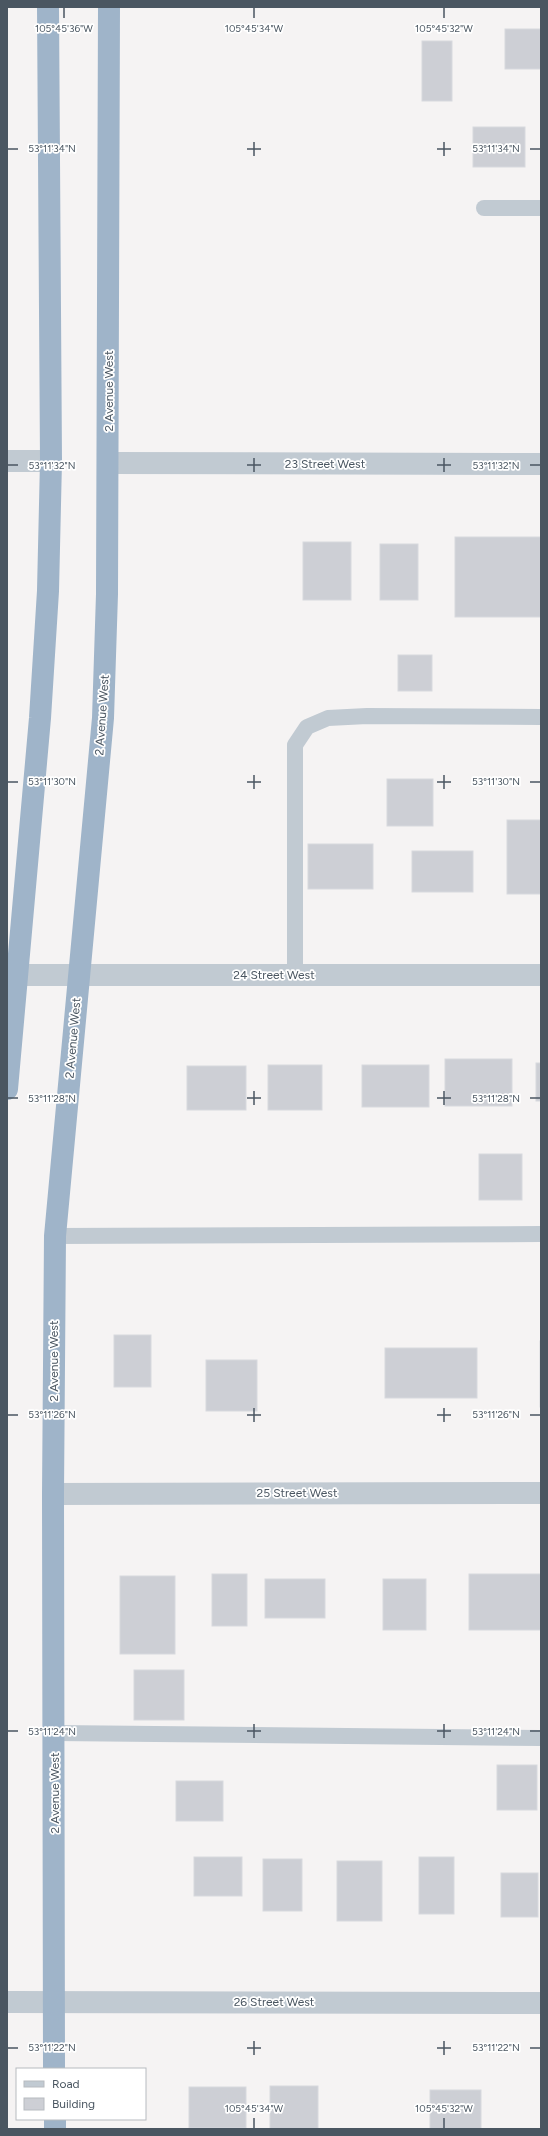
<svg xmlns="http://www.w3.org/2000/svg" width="548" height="2136" font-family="Figtree,sans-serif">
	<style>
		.building { fill: #cdcfd5; stroke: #d7d9de }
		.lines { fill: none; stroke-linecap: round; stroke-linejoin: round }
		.service { stroke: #c1cad2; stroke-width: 16 }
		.minor { stroke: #c1cad2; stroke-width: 22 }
		.trunk { stroke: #9fb4c9; stroke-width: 22 }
		.ticks { fill: none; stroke: #4a5661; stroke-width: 1.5 }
		.labels { text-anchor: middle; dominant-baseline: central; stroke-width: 3.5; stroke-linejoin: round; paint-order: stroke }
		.street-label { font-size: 12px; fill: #4a5661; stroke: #fff }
		.ticks-label { font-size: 10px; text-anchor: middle; fill: #4a5661; stroke: #fff; stroke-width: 3.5; stroke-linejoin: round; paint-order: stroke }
	</style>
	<rect width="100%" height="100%" fill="#f5f3f3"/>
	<!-- building -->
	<g class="building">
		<rect x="505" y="29" width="36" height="40"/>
		<rect x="422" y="41" width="30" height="60"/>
		<rect x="473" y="127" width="52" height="40"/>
		<rect x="455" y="537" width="86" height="80"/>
		<rect x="303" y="542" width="48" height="58"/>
		<rect x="380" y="544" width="38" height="56"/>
		<rect x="398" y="655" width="34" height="36"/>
		<rect x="387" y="779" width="46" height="47"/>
		<rect x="507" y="820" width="34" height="74"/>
		<rect x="308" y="844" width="65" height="45"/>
		<rect x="412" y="851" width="61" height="41"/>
		<rect x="445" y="1059" width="67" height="47"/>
		<rect x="536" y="1063" width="5" height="38"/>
		<rect x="268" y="1065" width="54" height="45"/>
		<rect x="362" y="1065" width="67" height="42"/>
		<rect x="187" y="1066" width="59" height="44"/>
		<rect x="479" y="1154" width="43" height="46"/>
		<rect x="114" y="1335" width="37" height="52"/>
		<rect x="540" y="1341" width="1" height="66"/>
		<rect x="385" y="1348" width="92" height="50"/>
		<rect x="206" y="1360" width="51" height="51"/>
		<rect x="212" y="1574" width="35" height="52"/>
		<rect x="469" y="1574" width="72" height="56"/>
		<rect x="120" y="1576" width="55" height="78"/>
		<rect x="265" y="1579" width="60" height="39"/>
		<rect x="383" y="1579" width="43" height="51"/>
		<rect x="134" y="1670" width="50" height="50"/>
		<rect x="497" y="1765" width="40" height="45"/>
		<rect x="176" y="1781" width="47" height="40"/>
		<rect x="194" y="1857" width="48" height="39"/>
		<rect x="419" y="1857" width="35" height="57"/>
		<rect x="263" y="1859" width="39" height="52"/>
		<rect x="337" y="1861" width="45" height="60"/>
		<rect x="501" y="1873" width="37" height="44"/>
		<rect x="270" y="2086" width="48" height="43"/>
		<rect x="189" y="2087" width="57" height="41"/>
		<rect x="430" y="2090" width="51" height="39"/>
	</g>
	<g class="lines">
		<!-- service -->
		<g class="service">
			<path d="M484 208H541"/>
			<path d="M295 975V745L307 727 328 718 367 716 541 717"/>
			<path d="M55 1236 541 1234"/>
			<path d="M55 1733 541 1738"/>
		</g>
		<!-- minor -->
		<g class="minor">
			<path d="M7 461H51"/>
			<path d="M108 463 541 464"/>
			<path d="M7 975H541"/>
			<path d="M53 1494 541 1493"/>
			<path d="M7 2002 541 2003"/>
		</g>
		<!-- trunk -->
		<g class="trunk">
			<path d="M7 1089 40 718 48 591 51 461 48 7"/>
			<path d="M54 2069 53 1494 55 1236 103 718 107 594 109 7"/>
			<path d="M55 2119V2129"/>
		</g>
	</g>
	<!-- ticks -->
	<path class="ticks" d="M64 8V18M254 8V18M444 8V18M254 142V156M444 142V156M8 149H18M247 149H261M437 149H451M530 149H540M254 458V472M444 458V472M8 465H18M247 465H261M437 465H451M530 465H540M254 775V789M444 775V789M8 782H18M247 782H261M437 782H451M530 782H540M254 1091V1105M444 1091V1105M8 1098H18M247 1098H261M437 1098H451M530 1098H540M254 1408V1422M444 1408V1422M8 1415H18M247 1415H261M437 1415H451M530 1415H540M254 1724V1738M444 1724V1738M8 1731H18M247 1731H261M437 1731H451M530 1731H540M254 2041V2055M444 2041V2055M8 2048H18M247 2048H261M437 2048H451M530 2048H540M254 2118V2128M444 2118V2128"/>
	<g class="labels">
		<!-- street labels -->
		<g class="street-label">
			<text transform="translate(109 391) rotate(-90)">2 Avenue West</text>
			<text x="325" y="464">23 Street West</text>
			<text transform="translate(102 715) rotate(-86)">2 Avenue West</text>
			<text x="274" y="975">24 Street West</text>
			<text transform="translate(73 1038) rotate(-85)">2 Avenue West</text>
			<text transform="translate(54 1361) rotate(-90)">2 Avenue West</text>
			<text x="297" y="1493">25 Street West</text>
			<text transform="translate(55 1793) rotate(-90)">2 Avenue West</text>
			<text x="274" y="2002">26 Street West</text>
		</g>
	</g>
	<g class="ticks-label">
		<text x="64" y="32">105°45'36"W</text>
		<text x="254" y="32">105°45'34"W</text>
		<text x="444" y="32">105°45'32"W</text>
		<text x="52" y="152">53°11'34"N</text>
		<text x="496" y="152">53°11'34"N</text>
		<text x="52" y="469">53°11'32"N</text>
		<text x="496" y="469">53°11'32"N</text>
		<text x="52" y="785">53°11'30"N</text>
		<text x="496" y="785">53°11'30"N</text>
		<text x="52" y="1102">53°11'28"N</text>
		<text x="496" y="1102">53°11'28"N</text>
		<text x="52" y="1418">53°11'26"N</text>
		<text x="496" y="1418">53°11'26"N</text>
		<text x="52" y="1735">53°11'24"N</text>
		<text x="496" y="1735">53°11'24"N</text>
		<text x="52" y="2051">53°11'22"N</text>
		<text x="496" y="2051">53°11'22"N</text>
		<text x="254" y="2112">105°45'34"W</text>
		<text x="444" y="2112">105°45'32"W</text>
	</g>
	<!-- border -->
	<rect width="548" height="2136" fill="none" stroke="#4a5661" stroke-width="16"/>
	<!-- legend -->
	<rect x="16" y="2068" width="130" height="52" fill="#ffffff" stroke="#b7bbc0"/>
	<rect x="24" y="2081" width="20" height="6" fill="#c1cad2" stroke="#b7bbc0"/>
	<text x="52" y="2088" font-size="12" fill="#4a5661">Road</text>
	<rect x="24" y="2098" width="20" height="12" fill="#cdcfd5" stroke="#b7bbc0"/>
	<text x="52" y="2108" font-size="12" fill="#4a5661">Building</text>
</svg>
